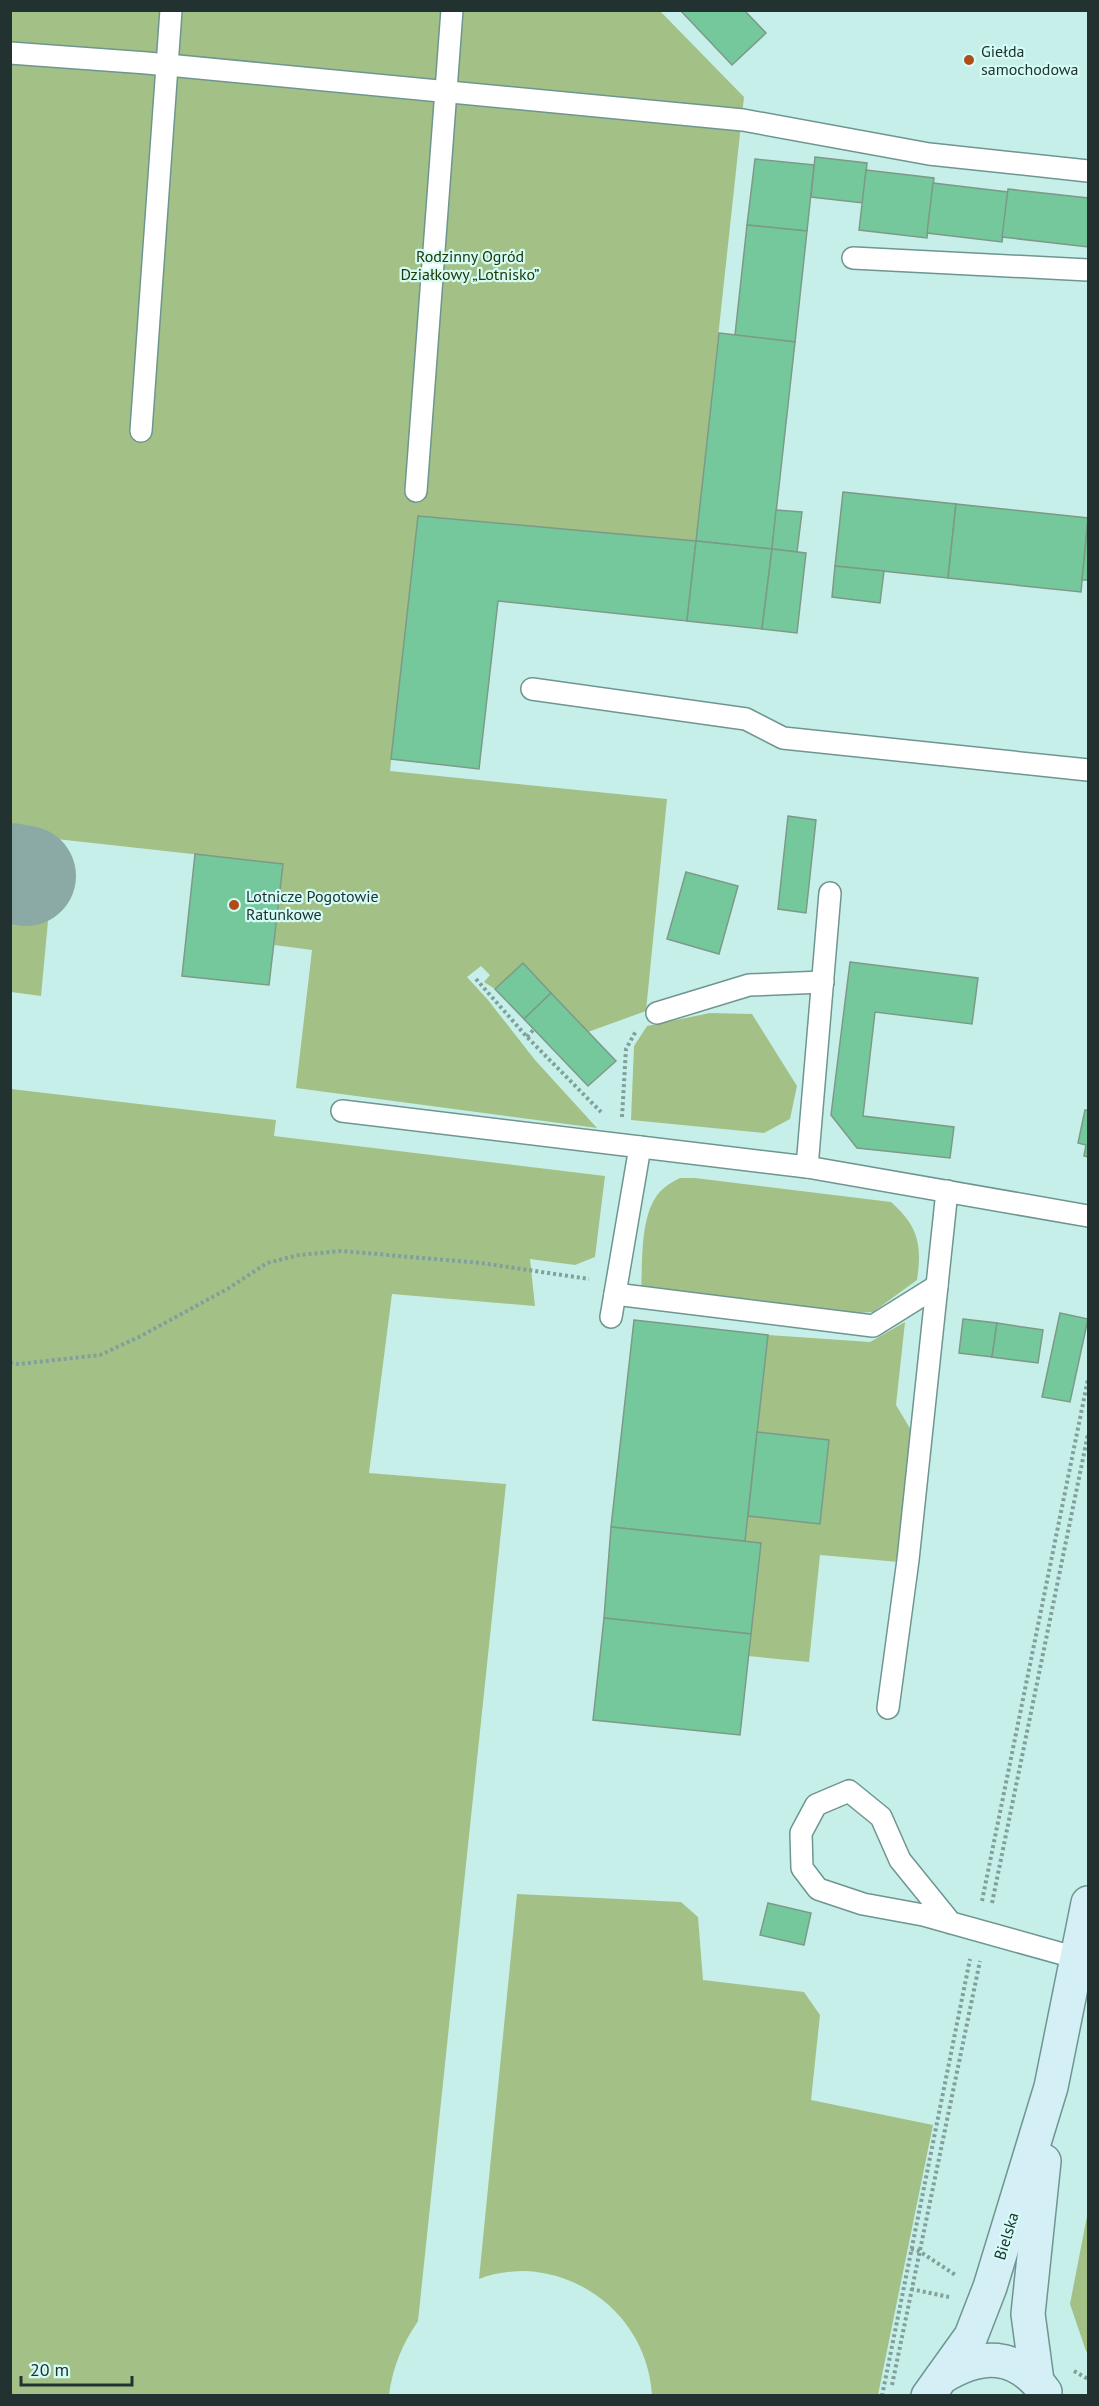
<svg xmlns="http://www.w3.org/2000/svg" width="1099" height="2406" font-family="'PT Sans',sans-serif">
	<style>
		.green { fill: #a3c186 }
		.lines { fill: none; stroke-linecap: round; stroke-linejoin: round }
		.taxiway { stroke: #8baaa6; stroke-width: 100 }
		.building { fill: #74c89b; stroke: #7d9a89; stroke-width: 1.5 }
		.service-casing { stroke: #6f9590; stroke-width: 24 }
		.secondary-casing { stroke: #6f9590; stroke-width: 36 }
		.path { stroke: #819f9b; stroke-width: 4; stroke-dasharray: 3 3; stroke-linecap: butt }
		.service { stroke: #fff; stroke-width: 21 }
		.secondary { stroke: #d4eff6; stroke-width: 33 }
		.poi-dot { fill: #b04c18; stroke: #d4fcf7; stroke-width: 2 }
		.labels { text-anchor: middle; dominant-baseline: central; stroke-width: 4.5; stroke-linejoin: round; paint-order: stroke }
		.poi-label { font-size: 16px; fill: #223230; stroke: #d4fcf7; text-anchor: start }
		.park-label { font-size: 16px; fill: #223802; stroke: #d4fcf7 }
		.street-label { font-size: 16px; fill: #223230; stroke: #d4fcf7 }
	</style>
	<rect width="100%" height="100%" fill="#c7efea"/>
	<!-- green -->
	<g class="green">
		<path d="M11 11H660L744 97 696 541 418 516 390 771 667 799 646 1011 588 1032 523 963 495 989 484 982 490 975 481 966 467 977 488 1000 535 1060 597 1128 296 1088 312 950 274 945 283 864 29 836 20 918 48 921 41 996 11 992Z"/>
		<path d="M710 1013 752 1014 797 1086 790 1119 764 1133 631 1120 634 1046 647 1026Z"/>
		<path d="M11 1089 276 1120 274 1136 605 1176 595 1257 575 1265 530 1259 535 1306 392 1294 369 1473 506 1484 418 2321C402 2345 393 2366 389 2395H11Z"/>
		<path d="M680 1178H695L891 1202C919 1227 922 1245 917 1280L873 1312 840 1314 641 1290C643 1261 639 1208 664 1188 668 1184 674 1181 680 1178Z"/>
		<path d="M905 1322 896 1405 911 1430 899 1562 820 1555 809 1662 748 1656 760 1543 745 1541 748 1516 820 1523 829 1440 757 1432 768 1335 870 1342Z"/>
		<path d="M517 1894 681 1902 698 1917 703 1980 804 1992 820 2015 811 2100 933 2125 878 2395H652C648 2327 593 2274 525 2271 510 2271 493 2273 479 2279Z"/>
		<path d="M1088 2211V2353L1086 2351 1070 2304Z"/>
	</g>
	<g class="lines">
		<!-- taxiway -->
		<path class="taxiway" d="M10 873 26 876"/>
	</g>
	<!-- building -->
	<g class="building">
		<path d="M680 10H744L766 33 732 65Z"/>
		<path d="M815 157 867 163 863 203 811 197Z"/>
		<path d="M755 159 814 165 807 231 747 225Z"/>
		<path d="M866 170 934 178 927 238 859 230Z"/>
		<path d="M933 183 1008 192 1002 242 927 233Z"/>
		<path d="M1008 189 1088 198V247L1002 237Z"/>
		<path d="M747 225 807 231 795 342 735 335Z"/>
		<path d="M719 333 795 342 772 549 696 541Z"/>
		<path d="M843 492 956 504 948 578 835 566Z"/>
		<path d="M956 504 1088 518 1081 592 948 578Z"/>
		<path d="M776 510 802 512 797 552 772 549Z"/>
		<path d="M418 516 696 541 687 621 498 601 479 769 391 759Z"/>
		<path d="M1088 520V580H1082Z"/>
		<path d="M696 541 772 549 762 629 687 621Z"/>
		<path d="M772 549 806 553 797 633 762 629Z"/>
		<path d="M835 566 884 571 880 603 832 597Z"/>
		<path d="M788 816 816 820 806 913 778 909Z"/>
		<path d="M195 854 283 864 269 985 182 976Z"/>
		<path d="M686 872 738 886 719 954 667 939Z"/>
		<path d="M850 962 978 978 972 1024 875 1012 863 1116 954 1127 950 1158 857 1148 831 1115Z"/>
		<path d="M523 963 551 993 524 1019 495 989Z"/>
		<path d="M551 993 616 1061 588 1086 524 1019Z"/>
		<path d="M1085 1110H1088V1157L1084 1156 1086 1145 1078 1143Z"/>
		<path d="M1060 1313 1088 1319 1070 1402 1042 1397Z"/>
		<path d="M963 1319 997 1323 992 1357 959 1353Z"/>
		<path d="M634 1320 768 1335 745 1541 611 1527Z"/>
		<path d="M997 1323 1043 1330 1038 1363 992 1357Z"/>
		<path d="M757 1432 829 1440 820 1524 748 1516Z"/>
		<path d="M611 1527 761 1543 751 1634 604 1618Z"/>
		<path d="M604 1618 751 1634 740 1735 593 1720Z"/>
		<path d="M768 1903 811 1913 804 1945 760 1935Z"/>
	</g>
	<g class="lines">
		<defs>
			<g id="service">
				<path d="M10 53 147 63 743 120 929 154 1088 171"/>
				<path d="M853 258 1088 270"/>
				<path d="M141 431 171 10"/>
				<path d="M416 491 452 10"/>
				<path d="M532 689 746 719 783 738 1088 770"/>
				<path d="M657 1013 749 985 823 982"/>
				<path d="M342 1111 807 1167 1088 1216"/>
				<path d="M807 1167 830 893"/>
				<path d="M615 1294 873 1326 937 1286"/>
				<path d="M611 1317 640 1147"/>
				<path d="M888 1708 908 1560 947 1191"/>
				<path d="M951 1923 900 1860 881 1817 849 1791 816 1805 801 1833 802 1868 818 1889 863 1904 923 1915 1077 1958"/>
			</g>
			<g id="secondary">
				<path d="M942 2377C981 2353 1016 2352 1045 2392"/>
				<path d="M1037 2381 1028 2314 1044 2161"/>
				<path d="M928 2396 971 2336 990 2287 1051 2087 1088 1903"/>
			</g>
		</defs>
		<!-- service casing -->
		<use href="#service" class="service-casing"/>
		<!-- secondary casing -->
		<use href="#secondary" class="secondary-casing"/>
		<!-- path -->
		<g class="path">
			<path d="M476 979 527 1037 601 1112"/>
			<path d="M527 1037 534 1029"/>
			<path d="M622 1117 626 1049 636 1031"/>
			<path d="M10 1363 19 1364 100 1355 141 1336 229 1288 267 1263 299 1255 341 1251 481 1263 589 1279"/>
			<path d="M982 1901 1088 1379"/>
			<path d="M992 1903 1088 1434"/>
			<path d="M911 2249 919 2251 957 2276"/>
			<path d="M911 2289 949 2297"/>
			<path d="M1074 2371 1088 2379"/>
			<path d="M892 2385 980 1961"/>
			<path d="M882 2396 970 1959"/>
		</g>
		<!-- service -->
		<use href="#service" class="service"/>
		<!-- secondary -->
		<use href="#secondary" class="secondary"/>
	</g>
	<!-- markers -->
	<g class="poi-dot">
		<circle cx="969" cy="60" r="6"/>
		<circle cx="234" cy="905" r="6"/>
	</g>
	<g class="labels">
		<!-- poi labels -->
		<g class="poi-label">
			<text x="981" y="51">Giełda<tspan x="981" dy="18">samochodowa</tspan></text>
			<text x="246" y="896">Lotnicze Pogotowie<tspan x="246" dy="18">Ratunkowe</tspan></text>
		</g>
		<!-- park labels -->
		<g class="park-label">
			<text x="470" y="256">Rodzinny Ogród<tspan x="470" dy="18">Działkowy „Lotnisko”</tspan></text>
		</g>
		<!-- street labels -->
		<g class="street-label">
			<text transform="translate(1006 2236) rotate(-73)">Bielska</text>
		</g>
	</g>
	<!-- border -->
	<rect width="1099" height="2406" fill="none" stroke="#223230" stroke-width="24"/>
	<!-- scale -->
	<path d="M21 2376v9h111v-9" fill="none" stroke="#223230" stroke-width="3"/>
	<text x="30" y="2376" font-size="18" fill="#223230" stroke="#d4fcf7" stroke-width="4.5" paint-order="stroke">20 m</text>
</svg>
